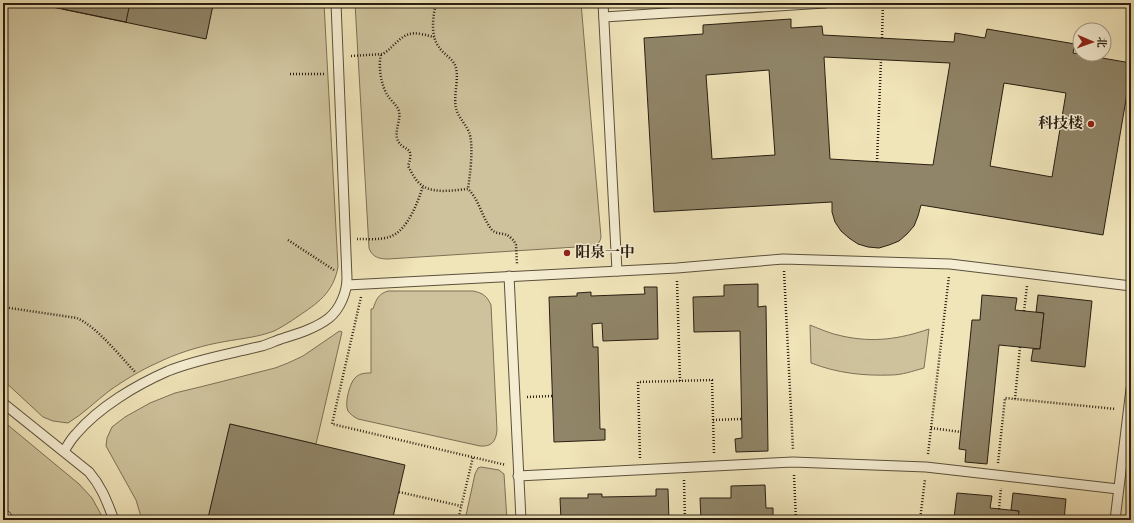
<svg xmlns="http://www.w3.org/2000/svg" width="1134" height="523" font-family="'Old Standard TT','Noto Serif SC',serif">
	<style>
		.green { fill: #cec29c; stroke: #7c7056 }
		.building { fill: #908568; stroke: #291e11; fill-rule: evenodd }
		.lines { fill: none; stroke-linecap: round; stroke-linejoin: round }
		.lane-casing { stroke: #5b503b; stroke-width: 11 }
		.street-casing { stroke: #5b503b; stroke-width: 20 }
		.path { stroke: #291e11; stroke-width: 2.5; stroke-dasharray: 1 2; stroke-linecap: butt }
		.lane { stroke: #f5edd2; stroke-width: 9 }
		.street { stroke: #f5edd2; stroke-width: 18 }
		.poi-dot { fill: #8f2418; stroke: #f5edd2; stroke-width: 1.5 }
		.labels { text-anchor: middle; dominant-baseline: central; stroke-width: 3; stroke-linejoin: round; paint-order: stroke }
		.poi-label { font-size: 15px; font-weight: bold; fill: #291e11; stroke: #f5edd2; text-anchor: end }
	</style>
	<rect width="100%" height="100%" fill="#f0e4b9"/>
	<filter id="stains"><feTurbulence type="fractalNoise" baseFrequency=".005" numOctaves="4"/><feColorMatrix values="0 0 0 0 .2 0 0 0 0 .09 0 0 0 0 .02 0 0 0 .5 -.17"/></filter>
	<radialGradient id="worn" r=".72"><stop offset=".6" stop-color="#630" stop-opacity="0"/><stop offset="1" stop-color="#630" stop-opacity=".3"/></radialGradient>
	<!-- green -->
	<g class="green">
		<path d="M3 3H324L338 267C333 293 318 303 297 317 290 322 282 327 274 331 256 338 236 339 217 343 197 347 175 354 157 363 141 370 123 381 109 391 96 401 83 414 68 423L53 421 43 417 3 380Z"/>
		<path d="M355 3H581L601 237C600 243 597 245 592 246L388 259C379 259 372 257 369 248Z"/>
		<path d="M388 291H473C483 293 487 296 491 305L497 430C496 441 492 447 480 446L358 419C354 417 350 414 348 411 344 404 350 381 356 377 360 373 366 373 371 373V309H373C376 300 378 294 388 291Z"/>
		<path d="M810 325C820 329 831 334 842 336 873 343 900 339 929 329L924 368C913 371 902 375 891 375 863 376 837 373 811 363Z"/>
		<path d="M340 331 342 332 316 444 230 424 208 520H142L136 500 106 446 107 438 112 427 125 417 150 403 175 393 204 386 275 368 288 363 303 356 338 332Z"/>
		<path d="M3 421 79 484 92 498 104 520H3Z"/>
		<path d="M481 467 499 470 504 474 507 520H465L475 474 478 468Z"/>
	</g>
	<!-- building -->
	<g class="building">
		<path d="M33 3H203L213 5 206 39Z"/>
		<path d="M65 3H130L126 22 63 9Z"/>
		<path d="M791 19V28L822 26 823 35 954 42 955 33 985 38 987 29 1075 44 1073 53 1131 63V70L1103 235 921 205 918 216 914 226 907 234 899 241 889 245 879 248 868 247 858 244 849 238 841 231 835 222 832 212V202L654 212 644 38 703 34V25ZM824 57 950 63 933 165 830 159ZM769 70 775 155 712 159 706 75ZM1004 83 1066 93 1052 177 990 166Z"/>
		<path d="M758 284V307L766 306 768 451 736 452 735 439 742 438 740 331 694 332 693 297 724 296V285Z"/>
		<path d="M644 287H657L658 339 603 341 602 323 592 324 593 347H598L600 429H605V440L554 442 549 297 577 296V293L591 292V296L645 294Z"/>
		<path d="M982 295 1017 298 1015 310 1044 313 1040 349 999 345 987 464 965 462 966 450 959 449 972 320H980Z"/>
		<path d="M1038 295 1092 301 1085 367 1031 361 1033 349H1040L1044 313 1036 312Z"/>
		<path d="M230 424 405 465 393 517 408 520H216L208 518Z"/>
		<path d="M765 485 766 508H773V520H701L700 498H731V486Z"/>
		<path d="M656 489H668L669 520H561L560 498H588V494H602V497L656 496Z"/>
		<path d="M957 493 992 496 990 508 1019 511 1018 520H946L947 517 954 518Z"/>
		<path d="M1013 493 1066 499 1064 520H1018L1019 511 1011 510Z"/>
	</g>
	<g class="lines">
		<defs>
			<g id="lane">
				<path d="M603 3 617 271"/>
				<path d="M604 17 825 3"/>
				<path d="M509 276 521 520"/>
				<path d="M347 285 677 268 783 259 950 264 1131 286"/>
				<path d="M3 403 89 472C102 487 107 502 114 520"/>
				<path d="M64 451C68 445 71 439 76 434 99 407 136 385 168 371 198 359 230 354 262 346 269 344 277 340 284 338 300 333 316 328 329 318 340 309 347 292 347 278L336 3"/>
				<path d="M518 476 793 462 926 467 1118 489"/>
				<path d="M1115 520 1131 389"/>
			</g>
			<path id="street" d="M3 519V520"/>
		</defs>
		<!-- lane casing -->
		<use href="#lane" class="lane-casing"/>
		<!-- street casing -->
		<use href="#street" class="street-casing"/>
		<!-- path -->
		<g class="path">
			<path d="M436 3C433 16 430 36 439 47 443 54 452 58 455 65 460 76 453 95 456 108 458 117 465 123 469 132 474 145 470 175 468 189"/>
			<path d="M882 38 883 3"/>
			<path d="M381 55C378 66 381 86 388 96 391 101 397 105 399 111 401 120 395 129 397 138 401 153 416 143 408 166 412 173 416 182 423 186 435 194 455 190 468 189 479 199 482 218 492 230 496 234 502 233 507 235 509 236 512 239 514 241L516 245 517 264"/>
			<path d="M351 56 383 54C397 45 402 30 421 34 426 35 430 36 434 37"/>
			<path d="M290 74H326"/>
			<path d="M877 162 881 60"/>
			<path d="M357 239C367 239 380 240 389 237 407 232 418 202 423 186"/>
			<path d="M288 240 334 270"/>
			<path d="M784 271 793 450"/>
			<path d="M677 281 680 381"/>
			<path d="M361 297 332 424 506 465"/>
			<path d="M3 307 77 318C97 327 120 356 135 372"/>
			<path d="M1024 311 1027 286"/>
			<path d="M527 397 552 396"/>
			<path d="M1015 399 1020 347"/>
			<path d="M713 420 741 419"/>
			<path d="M931 428 961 432"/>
			<path d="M928 454 949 276"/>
			<path d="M640 458 638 382 712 380 714 453"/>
			<path d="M998 463 1005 398 1116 409"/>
			<path d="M794 475 796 520"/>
			<path d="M684 480 685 520"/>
			<path d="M399 492 461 506"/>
			<path d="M999 509 1001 488"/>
			<path d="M458 520 473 457"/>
			<path d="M920 520 925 479"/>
		</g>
		<!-- lane -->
		<use href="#lane" class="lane"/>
		<!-- street -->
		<use href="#street" class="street"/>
	</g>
	<!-- markers -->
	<g class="poi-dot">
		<circle cx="1091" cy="124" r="4"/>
		<circle cx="567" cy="253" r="4"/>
	</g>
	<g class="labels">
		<!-- poi labels -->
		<g class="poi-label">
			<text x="1083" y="124">科技楼</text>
			<text x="575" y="253" text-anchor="start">阳泉一中</text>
		</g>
	</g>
	<!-- margin -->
	<rect width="1134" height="523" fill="none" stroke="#f0e4b9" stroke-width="16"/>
	<rect x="4" y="4" width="1126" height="515" fill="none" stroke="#291e11" stroke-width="2"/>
	<rect x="8" y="8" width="1118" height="507" fill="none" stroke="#291e11"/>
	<!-- north arrow -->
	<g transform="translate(1092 42) rotate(92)"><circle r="19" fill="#f5edd2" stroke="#a39a85"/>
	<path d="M0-3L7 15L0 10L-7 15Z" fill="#8f2418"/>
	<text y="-6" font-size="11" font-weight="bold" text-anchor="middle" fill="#291e11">北</text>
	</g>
	<rect width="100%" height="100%" filter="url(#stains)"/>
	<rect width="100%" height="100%" fill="url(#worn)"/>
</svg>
